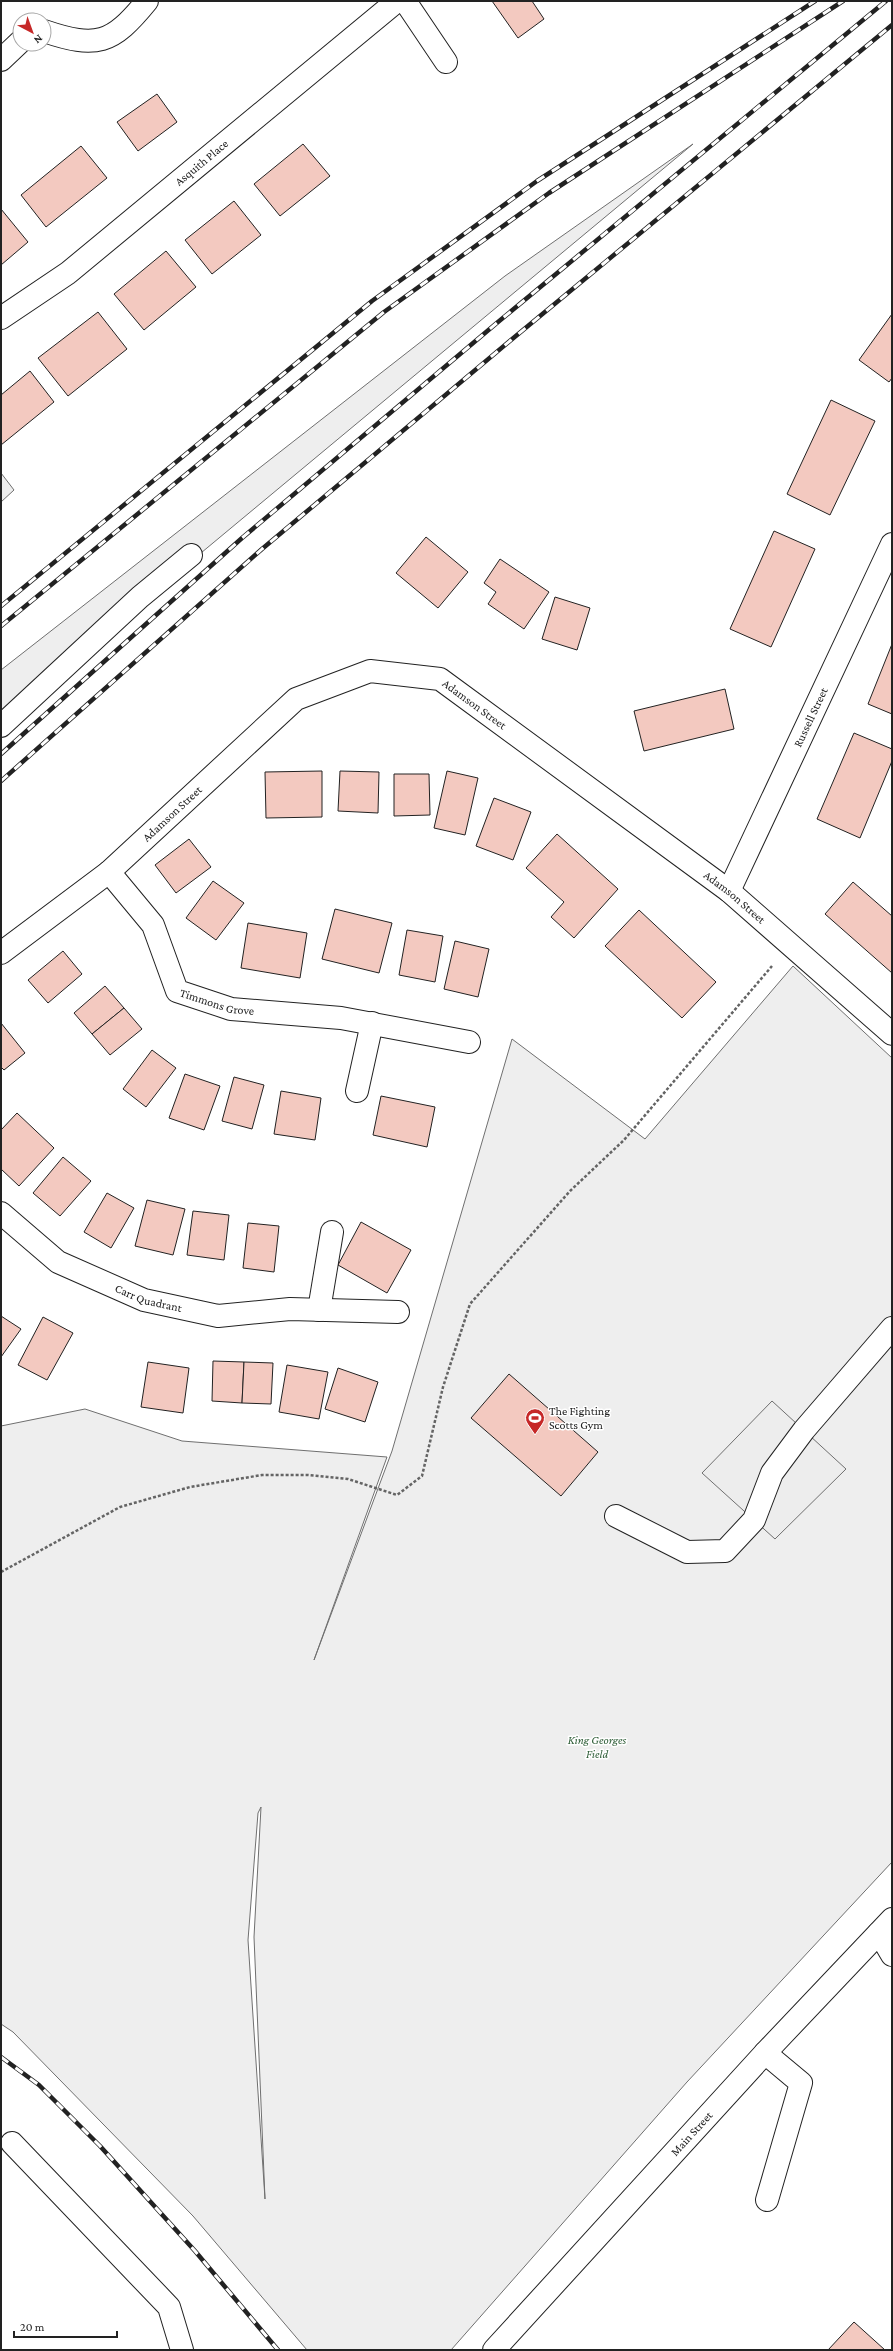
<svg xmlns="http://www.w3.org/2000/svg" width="893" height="2351" font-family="'Crimson Pro',serif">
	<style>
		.green { fill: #eee; stroke: #6f6f6f; fill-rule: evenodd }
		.parking { fill: #ededed; stroke: #6f6f6f }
		.building { fill: #f3c9c0; stroke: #222 }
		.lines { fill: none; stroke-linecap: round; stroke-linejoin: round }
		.minor-casing { stroke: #222; stroke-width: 24 }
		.major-casing { stroke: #222; stroke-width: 24 }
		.path { stroke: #646464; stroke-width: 2.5; stroke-dasharray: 3 2; stroke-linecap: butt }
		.minor { stroke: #fff; stroke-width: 22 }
		.major { stroke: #fff; stroke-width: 22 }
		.rail-casing { stroke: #222; stroke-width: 4.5 }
		.rail { stroke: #fff; stroke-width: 3; stroke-dasharray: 9; stroke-linecap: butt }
		.labels { text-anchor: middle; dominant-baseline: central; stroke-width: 3; stroke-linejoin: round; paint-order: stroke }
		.street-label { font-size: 12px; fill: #222; stroke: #fff }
		.poi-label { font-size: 12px; fill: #222; stroke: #fff; text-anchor: start }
		.park-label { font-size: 12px; font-style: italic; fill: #2f5e38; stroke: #fff }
	</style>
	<rect width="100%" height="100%" fill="#fff"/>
	<!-- green -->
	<g class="green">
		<path d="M693 144 142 602 1 729V670L505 276Z"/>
		<path d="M1 473 14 490 1 502Z"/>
		<path d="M793 966 892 1058V1862L687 2082 451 2350H307L193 2216 13 2032 1 2024V1426L85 1409 182 1441 387 1457 314 1660 392 1451 512 1039 645 1139ZM261 1807 254 1937 265 2199 248 1940 258 1813Z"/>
	</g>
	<!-- parking -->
	<path class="parking" d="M772 1401 846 1469 775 1539 702 1473Z"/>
	<!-- building -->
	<g class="building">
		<path d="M492 1H532L544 19 518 38Z"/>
		<path d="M157 94 177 122 138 151 117 122Z"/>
		<path d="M303 144 330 176 280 216 254 184Z"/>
		<path d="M81 146 107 178 46 227 21 195Z"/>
		<path d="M234 201 261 235 212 274 185 240Z"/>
		<path d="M1 209 28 242 1 265Z"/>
		<path d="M166 251 196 287 144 330 114 294Z"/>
		<path d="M98 312 127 349 68 396 38 358Z"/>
		<path d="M892 314V378L889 382 859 360Z"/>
		<path d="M30 371 54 402 1 445V395Z"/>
		<path d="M831 400 875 421 830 515 787 494Z"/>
		<path d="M774 531 815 549 771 647 730 629Z"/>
		<path d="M426 537 468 572 438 608 396 573Z"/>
		<path d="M500 559 549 592 524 629 488 604 496 592 484 583Z"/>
		<path d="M555 597 590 608 577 650 542 639Z"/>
		<path d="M892 644V714L868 704Z"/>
		<path d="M725 689 734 729 644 751 634 711Z"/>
		<path d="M854 733 892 749V761L860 838 817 819Z"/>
		<path d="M322 771V817L266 818 265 772Z"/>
		<path d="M340 771 379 772 378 813 338 811Z"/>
		<path d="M447 771 478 778 465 835 434 828Z"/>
		<path d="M394 774H429L430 815 394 816Z"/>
		<path d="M494 798 531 812 513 860 476 846Z"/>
		<path d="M557 834 618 889 574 938 551 917 564 902 526 868Z"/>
		<path d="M189 839 211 867 176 893 155 865Z"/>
		<path d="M213 881 244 903 216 940 186 918Z"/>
		<path d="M853 882 892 916V973L825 914Z"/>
		<path d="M335 909 392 923 379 973 322 959Z"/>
		<path d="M639 910 716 982 682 1018 605 946Z"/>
		<path d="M248 923 307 933 300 978 241 968Z"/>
		<path d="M407 930 443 936 435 982 399 975Z"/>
		<path d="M455 941 489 949 478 997 444 989Z"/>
		<path d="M63 951 82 974 48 1003 28 980Z"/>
		<path d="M105 986 124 1008 92 1034 74 1013Z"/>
		<path d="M124 1008 142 1029 110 1055 92 1034Z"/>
		<path d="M1 1023 25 1053 4 1070 1 1067Z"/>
		<path d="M152 1050 176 1068 146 1107 123 1089Z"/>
		<path d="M185 1074 220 1086 204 1130 169 1118Z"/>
		<path d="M234 1077 264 1085 252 1129 222 1121Z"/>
		<path d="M281 1091 321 1098 315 1140 274 1134Z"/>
		<path d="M381 1096 435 1107 427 1147 373 1135Z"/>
		<path d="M17 1113 54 1148 19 1186 1 1169V1130Z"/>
		<path d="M63 1157 91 1181 60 1216 33 1193Z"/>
		<path d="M107 1193 134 1208 111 1248 84 1232Z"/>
		<path d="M147 1200 185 1209 173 1255 135 1246Z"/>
		<path d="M193 1211 229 1215 224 1260 187 1255Z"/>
		<path d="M361 1222 411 1250 387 1293 338 1265Z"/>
		<path d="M248 1223 279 1226 274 1272 243 1268Z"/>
		<path d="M1 1316 21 1329 1 1357Z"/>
		<path d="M43 1317 73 1333 47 1380 18 1365Z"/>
		<path d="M213 1361 244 1362 242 1403 212 1401Z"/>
		<path d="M148 1362 189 1368 183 1413 141 1407Z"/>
		<path d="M244 1362 273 1363 271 1404 242 1403Z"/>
		<path d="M287 1365 328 1372 319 1419 279 1412Z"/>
		<path d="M338 1368 378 1382 365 1422 325 1409Z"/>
		<path d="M509 1374 598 1452 561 1496 471 1418Z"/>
		<path d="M854 2322 885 2350H828Z"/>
	</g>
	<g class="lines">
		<defs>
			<g id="minor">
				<path d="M405 1 446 62"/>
				<path d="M44 31C97 49 112 44 147 1"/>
				<path d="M1 60 20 42"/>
				<path id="s1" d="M1 318 68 273 397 1"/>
				<path d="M1 726 140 597 191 555"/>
				<path id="s2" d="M109 872 153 925 177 991 231 1009 341 1018 469 1042"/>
				<path id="s3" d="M729 891 892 544"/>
				<path id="s4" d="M1 953 109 872 296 699 370 671 440 679 729 891 892 1034"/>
				<path d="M357 1091 372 1023"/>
				<path id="s5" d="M1 1213 58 1262 144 1300 218 1316 290 1309 398 1312"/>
				<path d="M319 1310 332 1232"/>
				<path d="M616 1516 687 1552 725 1551 754 1520 772 1473 804 1430 892 1328"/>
				<path d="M879 1933 892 1955"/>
				<path d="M765 2053 801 2083 767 2200"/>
				<path d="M12 2143 169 2307 182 2350"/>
			</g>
			<g id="major">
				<path id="s6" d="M494 2350 765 2053 892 1919"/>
			</g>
		</defs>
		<!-- minor casing -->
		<use href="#minor" class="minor-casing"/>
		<!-- major casing -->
		<use href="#major" class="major-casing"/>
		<!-- path -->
		<path class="path" d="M1 1572 120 1507 190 1487 262 1475H308L348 1479 397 1495 422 1476 443 1387 470 1304 570 1191 624 1140 772 966"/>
		<!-- minor -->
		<use href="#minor" class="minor"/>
		<!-- major -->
		<use href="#major" class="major"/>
		<defs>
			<g id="rail">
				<path d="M1 606 372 301 537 181 815 1"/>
				<path d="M1 626 384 312 549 193 843 1"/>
				<path d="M1 754 242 538 498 322 886 1"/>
				<path d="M1 781 262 549 511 340 892 25"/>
				<path d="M1 2057 39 2085 100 2146 195 2251 278 2350"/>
			</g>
		</defs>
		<!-- rail casing -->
		<use href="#rail" class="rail-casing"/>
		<!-- rail -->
		<use href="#rail" class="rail"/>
	</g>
	<!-- icons -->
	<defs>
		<symbol id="stadium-pin" viewBox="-11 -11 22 30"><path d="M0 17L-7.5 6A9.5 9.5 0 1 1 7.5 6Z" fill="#c62828" stroke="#fff"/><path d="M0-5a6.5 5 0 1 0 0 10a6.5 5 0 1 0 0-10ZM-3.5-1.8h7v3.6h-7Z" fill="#fff"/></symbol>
	</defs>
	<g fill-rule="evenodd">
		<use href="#stadium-pin" x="524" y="1407" width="22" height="30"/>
	</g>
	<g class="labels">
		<!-- street labels -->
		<g class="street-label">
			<text stroke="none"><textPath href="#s1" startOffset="254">Asquith Place</textPath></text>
			<text stroke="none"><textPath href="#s4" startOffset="582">Adamson Street</textPath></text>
			<text stroke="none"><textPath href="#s3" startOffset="192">Russell Street</textPath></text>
			<text stroke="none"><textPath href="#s4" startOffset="221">Adamson Street</textPath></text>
			<text stroke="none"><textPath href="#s4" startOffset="906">Adamson Street</textPath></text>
			<text stroke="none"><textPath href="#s2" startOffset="181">Timmons Grove</textPath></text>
			<text stroke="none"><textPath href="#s5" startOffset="173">Carr Quadrant</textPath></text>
			<text stroke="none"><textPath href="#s6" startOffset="293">Main Street</textPath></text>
		</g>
		<!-- poi labels -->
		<g class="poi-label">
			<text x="549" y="1411">The Fighting<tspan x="549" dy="14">Scotts Gym</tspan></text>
		</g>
		<!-- park labels -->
		<g class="park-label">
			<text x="597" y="1740">King Georges<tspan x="597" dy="14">Field</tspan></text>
		</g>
	</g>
	<!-- border -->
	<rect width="893" height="2351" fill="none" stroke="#222222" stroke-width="4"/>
	<!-- north arrow -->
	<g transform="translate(32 32) rotate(139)"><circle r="19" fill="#ffffff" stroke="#a7a7a7"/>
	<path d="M0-3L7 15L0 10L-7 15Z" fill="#c62828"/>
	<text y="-6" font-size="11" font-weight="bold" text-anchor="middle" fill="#222222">N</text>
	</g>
	<!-- scale -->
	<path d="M14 2331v6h103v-6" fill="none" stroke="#222222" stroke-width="2"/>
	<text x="20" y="2331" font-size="12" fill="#222222" stroke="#ffffff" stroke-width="3" paint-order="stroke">20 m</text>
</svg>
